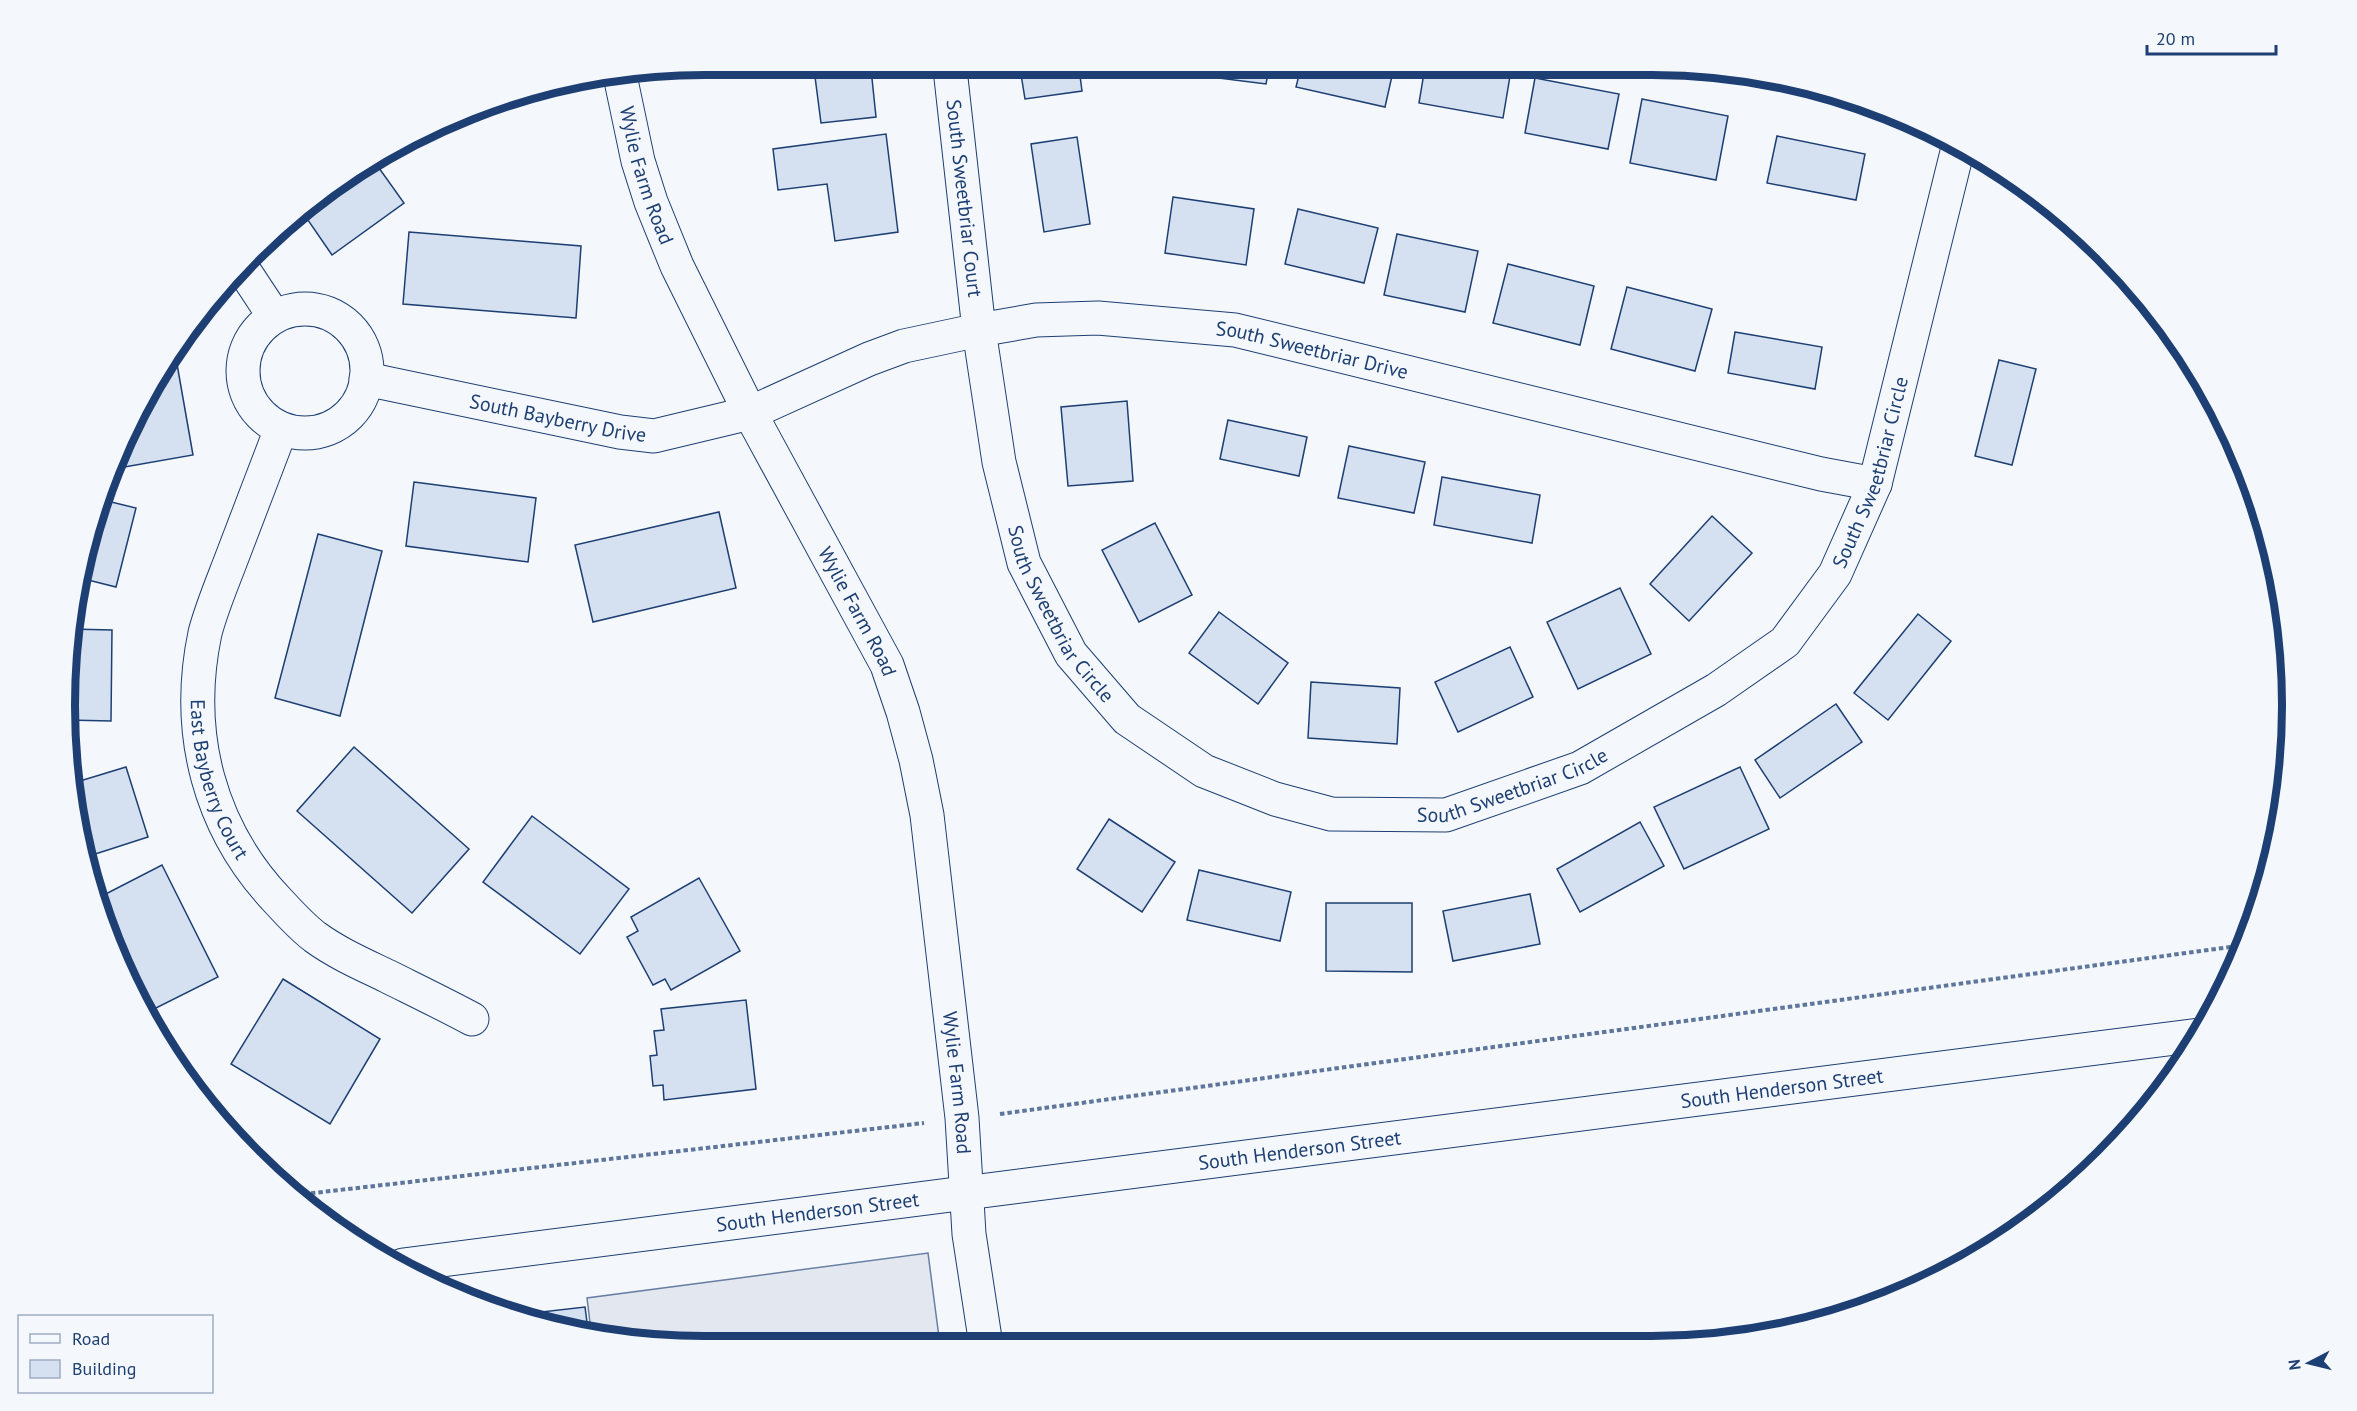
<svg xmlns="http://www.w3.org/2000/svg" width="2357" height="1411" font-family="'PT Sans',sans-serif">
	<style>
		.parking { fill: #e3e8f0; stroke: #687fa3; stroke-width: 1.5 }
		.building { fill: #d5e0f0; stroke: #1d3f73; stroke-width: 1.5 }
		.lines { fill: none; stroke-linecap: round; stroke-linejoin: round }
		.minor-casing { stroke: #1d3f73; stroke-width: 35 }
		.tertiary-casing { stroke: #1d3f73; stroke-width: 35 }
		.path { stroke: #5e769c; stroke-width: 4; stroke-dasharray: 4.5 3; stroke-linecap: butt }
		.minor { stroke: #f4f7fb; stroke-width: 33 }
		.tertiary { stroke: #f4f7fb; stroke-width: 33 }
		.labels { text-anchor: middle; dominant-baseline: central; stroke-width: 4.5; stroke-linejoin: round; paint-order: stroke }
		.street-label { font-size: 20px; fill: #1d3f73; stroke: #f4f7fb }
		.rim { fill: none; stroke: #1d3f73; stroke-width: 8 }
	</style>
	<rect width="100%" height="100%" fill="#f4f7fb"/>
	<!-- parking -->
	<path class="parking" d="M928 1253 940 1345H663L591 1331 587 1298Z"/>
	<!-- building -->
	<g class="building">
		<path d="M1301 67H1394L1385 107 1296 87Z"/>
		<path d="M1425 67H1492L1511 70 1503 118 1419 103Z"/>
		<path d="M1020 68H1079L1082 91 1025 99Z"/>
		<path d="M1187 68H1269L1266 84 1187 74Z"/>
		<path d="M814 69H871L876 117 821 123Z"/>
		<path d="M1535 78 1619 94 1608 149 1525 133Z"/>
		<path d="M1642 99 1728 116 1716 180 1630 163Z"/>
		<path d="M886 134 898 232 835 241 827 184 778 190 773 149Z"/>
		<path d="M1777 136 1865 154 1856 200 1767 183Z"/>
		<path d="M1077 137 1090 224 1044 232 1031 144Z"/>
		<path d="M374 161 404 203 332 255 301 210 316 197Z"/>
		<path d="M1173 197 1254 209 1246 265 1165 253Z"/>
		<path d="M1298 209 1378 228 1364 283 1285 264Z"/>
		<path d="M409 232 581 246 576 318 403 304Z"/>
		<path d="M1397 234 1478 251 1465 312 1384 295Z"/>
		<path d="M1508 264 1594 286 1580 345 1493 323Z"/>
		<path d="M1627 287 1712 309 1695 371 1611 349Z"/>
		<path d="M1735 332 1822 347 1815 389 1728 373Z"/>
		<path d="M174 347 193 455 113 469Z"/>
		<path d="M1999 360 2036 369 2012 465 1975 456Z"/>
		<path d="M1127 401 1133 481 1068 486 1061 407Z"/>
		<path d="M1228 420 1307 437 1299 476 1220 459Z"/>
		<path d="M1349 446 1425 462 1414 513 1338 498Z"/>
		<path d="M1442 477 1540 495 1532 543 1434 525Z"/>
		<path d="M414 482 536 498 528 562 406 546Z"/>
		<path d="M99 499 136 508 116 587 80 578Z"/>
		<path d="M719 512 736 588 593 622 575 545Z"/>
		<path d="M1712 516 1752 553 1689 621 1650 584Z"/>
		<path d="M1155 523 1192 595 1139 622 1102 550Z"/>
		<path d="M318 534 382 551 340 716 275 698Z"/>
		<path d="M1620 588 1651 654 1578 689 1547 622Z"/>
		<path d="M1219 612 1288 663 1258 704 1189 653Z"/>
		<path d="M1918 614 1951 641 1888 720 1854 693Z"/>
		<path d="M70 629 112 630 111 721 66 720 65 705Z"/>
		<path d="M1510 647 1533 697 1458 732 1435 682Z"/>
		<path d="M1311 682 1400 688 1397 744 1308 738Z"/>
		<path d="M1836 704 1862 742 1780 798 1755 760Z"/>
		<path d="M354 747 469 849 412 913 297 811Z"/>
		<path d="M126 767 148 837 86 857 70 784Z"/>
		<path d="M1740 767 1769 829 1684 869 1654 807Z"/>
		<path d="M532 816 629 889 580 954 483 882Z"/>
		<path d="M1109 819 1175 862 1142 912 1077 869Z"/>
		<path d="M1640 822 1664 866 1580 912 1557 869Z"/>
		<path d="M162 865 218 977 146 1013 131 989 98 911 96 899Z"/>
		<path d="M1199 870 1291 892 1280 941 1187 920Z"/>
		<path d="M699 878 740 951 671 990 665 979 653 985 627 937 638 931 631 917Z"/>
		<path d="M1530 894 1540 944 1453 961 1443 911Z"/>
		<path d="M1326 903H1412V972L1326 971Z"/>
		<path d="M283 979 380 1039 330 1124 231 1064Z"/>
		<path d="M746 1000 756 1089 664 1100 663 1085 653 1086 650 1056 657 1055 654 1031 664 1030 661 1009Z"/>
		<path d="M585 1307 588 1330 515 1315Z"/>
	</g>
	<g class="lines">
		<defs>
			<g id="minor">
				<path id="s1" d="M950 69 979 330 999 462 1024 563 1071 654 1127 719 1204 771 1275 799 1331 814 1446 815 1580 768 1716 690 1785 642 1835 574 1875 484 1958 148"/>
				<path id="s2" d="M619 71 638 161 651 202 677 266 750 413 887 665 903 712 916 760 927 815 962 1118 969 1234 986 1345"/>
				<path d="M241 266 274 316"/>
				<circle cx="305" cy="371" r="62"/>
				<path id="s3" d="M366 379 620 432 654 436 750 413 869 359 904 346 979 330 1036 320 1098 318 1235 330 1821 474 1875 484"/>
				<path id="s4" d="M281 429C265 470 250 511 234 552 224 579 212 606 205 633 184 733 209 829 279 902 290 914 302 927 315 937 337 953 362 964 387 976 415 990 444 1004 472 1019"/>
			</g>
			<g id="tertiary">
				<path id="s5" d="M403 1265 2199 1035"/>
			</g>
		</defs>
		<!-- minor casing -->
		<use href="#minor" class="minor-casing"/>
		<!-- tertiary casing -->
		<use href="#tertiary" class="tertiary-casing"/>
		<!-- path -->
		<g class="path">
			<path d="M1000 1114 2245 945"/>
			<path d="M296 1195 924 1123"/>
		</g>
		<!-- minor -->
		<use href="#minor" class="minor"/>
		<!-- tertiary -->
		<use href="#tertiary" class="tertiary"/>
	</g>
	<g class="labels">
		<!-- street labels -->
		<g class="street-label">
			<text stroke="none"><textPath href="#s2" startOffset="108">Wylie Farm Road</textPath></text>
			<text stroke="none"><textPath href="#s1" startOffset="130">South Sweetbriar Court</textPath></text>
			<text stroke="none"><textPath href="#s3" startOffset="974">South Sweetbriar Drive</textPath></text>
			<text stroke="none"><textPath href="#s3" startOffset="196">South Bayberry Drive</textPath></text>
			<text stroke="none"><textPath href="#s1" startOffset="1606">South Sweetbriar Circle</textPath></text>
			<text stroke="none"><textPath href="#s2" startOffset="594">Wylie Farm Road</textPath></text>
			<text stroke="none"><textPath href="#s1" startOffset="562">South Sweetbriar Circle</textPath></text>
			<text stroke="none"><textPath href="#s4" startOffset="368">East Bayberry Court</textPath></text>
			<text stroke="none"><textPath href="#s1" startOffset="1102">South Sweetbriar Circle</textPath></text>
			<text stroke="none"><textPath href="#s2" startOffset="1080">Wylie Farm Road</textPath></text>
			<text stroke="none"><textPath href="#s5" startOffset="1390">South Henderson Street</textPath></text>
			<text stroke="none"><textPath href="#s5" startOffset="904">South Henderson Street</textPath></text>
			<text stroke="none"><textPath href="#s5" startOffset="418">South Henderson Street</textPath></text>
		</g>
	</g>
	<!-- crop -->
	<path d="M0 0H2357V1411H0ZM705 75H1652A630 630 0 0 1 2282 705V706A630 630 0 0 1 1652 1336H705A630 630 0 0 1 75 706V705A630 630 0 0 1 705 75Z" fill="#f4f7fb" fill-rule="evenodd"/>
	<path class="rim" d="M705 75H1652A630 630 0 0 1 2282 705V706A630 630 0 0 1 1652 1336H705A630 630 0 0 1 75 706V705A630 630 0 0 1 705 75Z"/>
	<!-- legend -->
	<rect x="18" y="1315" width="195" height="78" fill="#f4f7fb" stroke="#9eadc5" stroke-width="1.5"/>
	<rect x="30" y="1334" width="30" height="9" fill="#f4f7fb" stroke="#9eadc5" stroke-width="1.5"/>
	<text x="72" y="1345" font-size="18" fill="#1d3f73">Road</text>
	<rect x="30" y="1360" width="30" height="18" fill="#d5e0f0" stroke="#9eadc5" stroke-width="1.5"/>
	<text x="72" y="1375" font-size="18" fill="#1d3f73">Building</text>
	<!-- north arrow -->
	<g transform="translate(2309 1363) rotate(263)" stroke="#f4f7fb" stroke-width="4.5" paint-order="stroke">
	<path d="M0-4.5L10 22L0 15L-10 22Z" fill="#1d3f73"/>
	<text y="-9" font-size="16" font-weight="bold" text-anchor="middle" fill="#1d3f73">N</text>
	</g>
	<!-- scale -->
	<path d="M2147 45v9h129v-9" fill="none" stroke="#1d3f73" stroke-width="3"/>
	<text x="2156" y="45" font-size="18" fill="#1d3f73" stroke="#f4f7fb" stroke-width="4.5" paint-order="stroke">20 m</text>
</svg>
